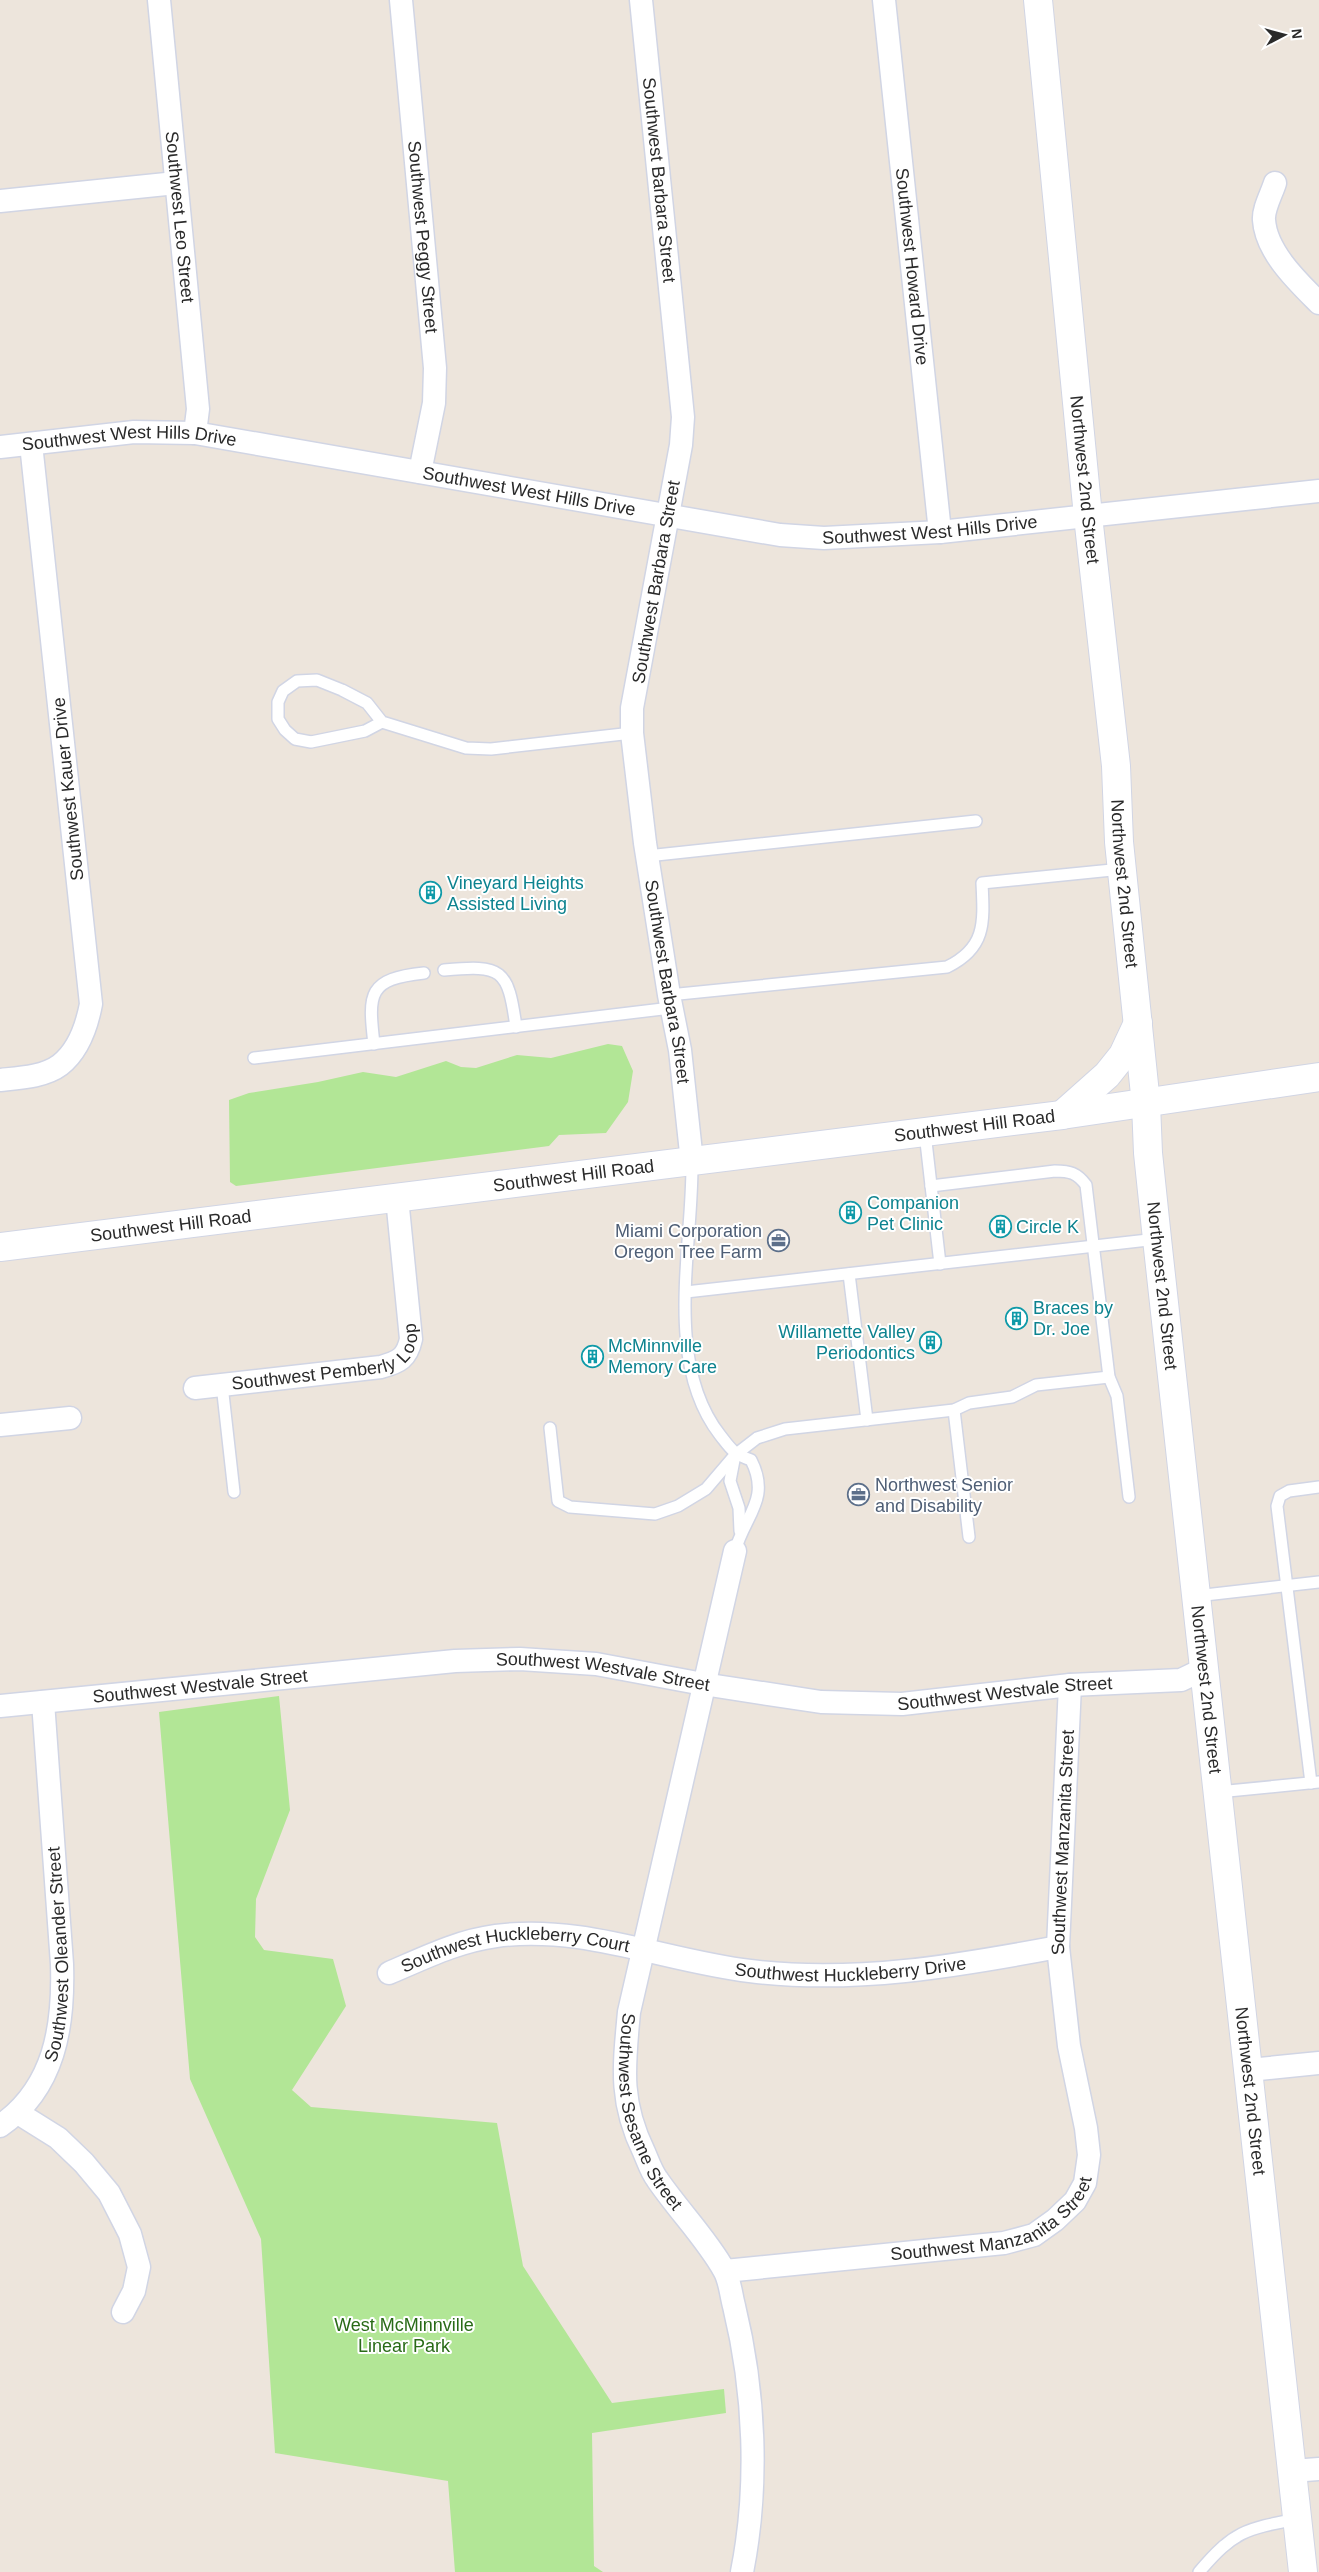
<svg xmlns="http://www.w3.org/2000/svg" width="1319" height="2572" font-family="Arial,sans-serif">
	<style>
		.green { fill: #b2e696 }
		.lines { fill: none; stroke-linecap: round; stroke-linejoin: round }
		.lane-casing { stroke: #d1d5e4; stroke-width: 14 }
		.street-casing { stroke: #d1d5e4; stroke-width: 25 }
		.secondary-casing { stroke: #d1d5e4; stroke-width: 30 }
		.lane { stroke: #fff; stroke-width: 11 }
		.street { stroke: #fff; stroke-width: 22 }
		.secondary { stroke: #fff; stroke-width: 28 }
		.labels { text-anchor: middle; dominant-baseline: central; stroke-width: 4; stroke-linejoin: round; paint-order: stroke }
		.street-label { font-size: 18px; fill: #2a2a2a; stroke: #fff }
		.culture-label { font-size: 18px; fill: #0d838f; stroke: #fff; text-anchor: start }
		.service-label { font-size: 18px; fill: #4e5e75; stroke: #fff; text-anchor: end }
		.park-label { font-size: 18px; fill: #296b17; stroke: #fff }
	</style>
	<rect width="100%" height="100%" fill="#ede5dc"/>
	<!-- green -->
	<g class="green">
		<path d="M608 1044 622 1046 633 1071 628 1102 606 1133 559 1135 549 1146 236 1186 230 1182 229 1100 249 1093 318 1082 363 1072 396 1077 446 1061 461 1067 476 1068 517 1055 551 1058Z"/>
		<path d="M279 1696 290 1810 256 1899 255 1937 264 1950 333 1959 346 2006 292 2090 311 2107 497 2123 523 2266 612 2403 724 2389 726 2413 592 2433 594 2566 603 2572H455L448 2481 275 2453 261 2239 190 2079 159 1712Z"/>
	</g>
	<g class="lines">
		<defs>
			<g id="lane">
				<path d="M382 722 365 731 311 742 295 739 285 730 278 719V702L283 691 297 681 317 680 342 690 367 703 382 722 466 748 491 749 632 733"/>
				<path d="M647 856 976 821"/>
				<path d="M444 970C502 965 508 968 516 1027"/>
				<path d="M669 995 947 967C986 948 984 923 982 883L1122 869"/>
				<path d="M374 1044C368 993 368 979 424 973"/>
				<path d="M254 1058 671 1008"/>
				<path d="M925 1133 940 1264"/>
				<path d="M692 1162C693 1247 663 1362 720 1435 731 1449 733 1454 751 1460 771 1499 745 1515 735 1551"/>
				<path d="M931 1186 1055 1171C1070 1171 1077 1173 1086 1185L1109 1377 1117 1396 1129 1497"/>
				<path d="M849 1274 867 1420"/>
				<path d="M686 1292 1157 1239"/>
				<path d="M222 1385 234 1492"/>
				<path d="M954 1410 969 1537"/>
				<path d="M550 1428 558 1501 570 1507 655 1514 678 1506 706 1489 735 1455 757 1438 785 1429 954 1410 969 1403 1012 1397 1036 1385 1109 1377"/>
				<path d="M735 1455 730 1481 739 1508 740 1531"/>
				<path d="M1196 1596 1319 1582"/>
				<path d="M1311 1783 1277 1506 1280 1496 1289 1491 1319 1487"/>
				<path d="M1218 1792 1319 1782"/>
				<path d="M1199 2572C1234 2531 1245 2529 1297 2519"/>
			</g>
			<g id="street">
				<path id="s1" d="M159 0 198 409 195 433"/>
				<path id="s2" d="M401 0 435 368 434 403 420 472"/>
				<path id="s3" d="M641 0 683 417 681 445 632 708V733L645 843 669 995 680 1050 692 1162"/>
				<path id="s4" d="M884 0 940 532"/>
				<path d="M1275 183C1272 193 1263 209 1264 220 1266 252 1298 282 1319 303"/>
				<path d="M0 201 176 183"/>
				<path id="s5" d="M0 447 134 432 195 433 780 535 824 538 940 532 1319 491"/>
				<path d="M0 1080C19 1078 44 1077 60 1065 78 1051 87 1025 91 1004L31 444"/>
				<path id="s6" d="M195 1388 381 1367C399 1362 407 1358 411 1339L397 1198"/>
				<path d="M0 1425 70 1418"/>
				<path id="s7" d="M735 1551 629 2012C624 2066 619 2101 644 2152 648 2161 651 2171 657 2179 678 2210 706 2238 724 2270 730 2280 731 2295 734 2306 755 2392 759 2486 742 2572"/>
				<path id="s8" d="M0 1706 455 1661 520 1659 596 1664 703 1684 821 1702 902 1704 1070 1685 1181 1680 1204 1669"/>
				<path id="s9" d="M389 1973C424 1958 458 1941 496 1936 582 1924 665 1961 750 1971 853 1984 957 1966 1058 1947"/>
				<path d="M1249 2070 1319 2063"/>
				<path d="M18 2113 58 2138 84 2163 109 2193 130 2234 139 2267 134 2291 123 2312"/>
				<path id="s10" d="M0 2126C55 2088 64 2026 62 1964L43 1702"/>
				<path id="s11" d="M725 2271 1004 2243 1034 2235 1055 2220 1075 2201 1085 2183 1089 2155 1086 2128 1069 2046 1058 1947 1070 1685"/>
				<path d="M1292 2471 1319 2469"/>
			</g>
			<g id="secondary">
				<path id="s12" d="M1038 0 1088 516 1116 766 1119 842 1146 1104 1148 1153 1157 1239 1303 2572"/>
				<path d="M1062 1115 1107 1075 1123 1055 1138 1023"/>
				<path id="s13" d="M0 1247 1062 1115 1319 1077"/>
			</g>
		</defs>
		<!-- lane casing -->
		<use href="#lane" class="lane-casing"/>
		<!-- street casing -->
		<use href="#street" class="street-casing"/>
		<!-- secondary casing -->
		<use href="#secondary" class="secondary-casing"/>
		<!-- lane -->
		<use href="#lane" class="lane"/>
		<!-- street -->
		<use href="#street" class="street"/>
		<!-- secondary -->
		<use href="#secondary" class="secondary"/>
	</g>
	<!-- icons -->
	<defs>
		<symbol id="building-ring" viewBox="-11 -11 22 22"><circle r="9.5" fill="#fff" stroke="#0f9aa8" stroke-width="1.5"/><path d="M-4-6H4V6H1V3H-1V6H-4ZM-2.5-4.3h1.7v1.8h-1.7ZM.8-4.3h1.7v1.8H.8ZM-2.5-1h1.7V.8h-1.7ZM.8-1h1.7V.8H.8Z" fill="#0f9aa8"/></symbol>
		<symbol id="office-ring" viewBox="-11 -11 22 22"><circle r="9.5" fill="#fff" stroke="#5c6f8a" stroke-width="1.5"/><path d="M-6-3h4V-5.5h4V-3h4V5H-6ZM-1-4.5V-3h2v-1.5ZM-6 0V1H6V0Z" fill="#5c6f8a"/></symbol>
	</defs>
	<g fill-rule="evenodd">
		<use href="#building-ring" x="418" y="880" width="25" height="25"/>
		<use href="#building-ring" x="838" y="1200" width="25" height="25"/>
		<use href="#building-ring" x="988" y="1214" width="25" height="25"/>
		<use href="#office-ring" x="766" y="1228" width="25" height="25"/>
		<use href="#building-ring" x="1004" y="1306" width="25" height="25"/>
		<use href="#building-ring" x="918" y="1330" width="25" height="25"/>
		<use href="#building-ring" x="580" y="1344" width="25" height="25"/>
		<use href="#office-ring" x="846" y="1482" width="25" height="25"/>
	</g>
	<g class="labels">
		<!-- street labels -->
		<g class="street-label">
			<text stroke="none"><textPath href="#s3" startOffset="181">Southwest Barbara Street</textPath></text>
			<text stroke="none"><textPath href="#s1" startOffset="218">Southwest Leo Street</textPath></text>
			<text stroke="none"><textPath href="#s2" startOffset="238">Southwest Peggy Street</textPath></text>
			<text stroke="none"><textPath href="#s4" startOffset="268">Southwest Howard Drive</textPath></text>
			<text stroke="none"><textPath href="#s5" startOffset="130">Southwest West Hills Drive</textPath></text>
			<text stroke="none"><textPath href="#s12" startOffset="482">Northwest 2nd Street</textPath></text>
			<text stroke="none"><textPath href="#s5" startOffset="535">Southwest West Hills Drive</textPath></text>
			<text stroke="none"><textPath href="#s5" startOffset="940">Southwest West Hills Drive</textPath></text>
			<text transform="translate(656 582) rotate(-80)">Southwest Barbara Street</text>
			<text transform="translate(68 789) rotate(-96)">Southwest Kauer Drive</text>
			<text stroke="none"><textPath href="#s12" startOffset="888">Northwest 2nd Street</textPath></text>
			<text stroke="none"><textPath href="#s3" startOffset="991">Southwest Barbara Street</textPath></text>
			<text stroke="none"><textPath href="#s13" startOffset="982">Southwest Hill Road</textPath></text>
			<text stroke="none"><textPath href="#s13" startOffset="578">Southwest Hill Road</textPath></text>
			<text stroke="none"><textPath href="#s13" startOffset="172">Southwest Hill Road</textPath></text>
			<text stroke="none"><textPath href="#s12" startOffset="1292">Northwest 2nd Street</textPath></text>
			<text stroke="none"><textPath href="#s6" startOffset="142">Southwest Pemberly Loop</textPath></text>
			<text stroke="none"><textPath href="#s8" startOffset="606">Southwest Westvale Street</textPath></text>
			<text stroke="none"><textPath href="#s8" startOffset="201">Southwest Westvale Street</textPath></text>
			<text stroke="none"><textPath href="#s12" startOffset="1698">Northwest 2nd Street</textPath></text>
			<text stroke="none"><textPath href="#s8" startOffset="1011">Southwest Westvale Street</textPath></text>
			<text stroke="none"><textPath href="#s11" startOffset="729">Southwest Manzanita Street</textPath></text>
			<text stroke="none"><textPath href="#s10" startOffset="191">Southwest Oleander Street</textPath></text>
			<text stroke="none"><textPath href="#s9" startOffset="131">Southwest Huckleberry Court</textPath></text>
			<text stroke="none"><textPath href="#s9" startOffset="472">Southwest Huckleberry Drive</textPath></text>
			<text stroke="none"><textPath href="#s12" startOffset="2102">Northwest 2nd Street</textPath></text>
			<text stroke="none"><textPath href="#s7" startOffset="578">Southwest Sesame Street</textPath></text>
			<text stroke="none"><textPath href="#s11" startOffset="279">Southwest Manzanita Street</textPath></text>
		</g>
		<!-- culture labels -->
		<g class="culture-label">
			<text x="447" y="883">Vineyard Heights<tspan x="447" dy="21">Assisted Living</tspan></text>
			<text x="867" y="1203">Companion<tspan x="867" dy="21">Pet Clinic</tspan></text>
			<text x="1016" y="1227">Circle K</text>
			<text x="1033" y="1308">Braces by<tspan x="1033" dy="21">Dr. Joe</tspan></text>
			<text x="915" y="1332" text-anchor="end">Willamette Valley<tspan x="915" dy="21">Periodontics</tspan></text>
			<text x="608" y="1346">McMinnville<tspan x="608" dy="21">Memory Care</tspan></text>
		</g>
		<!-- service labels -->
		<g class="service-label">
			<text x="762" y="1231">Miami Corporation<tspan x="762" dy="21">Oregon Tree Farm</tspan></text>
			<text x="875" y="1485" text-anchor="start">Northwest Senior<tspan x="875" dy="21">and Disability</tspan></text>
		</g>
		<!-- park labels -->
		<g class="park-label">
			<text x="404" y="2325">West McMinnville<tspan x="404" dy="21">Linear Park</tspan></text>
		</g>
	</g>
	<!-- north arrow -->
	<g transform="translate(1284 35) rotate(84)" stroke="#ffffff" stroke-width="4" paint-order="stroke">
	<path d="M0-4L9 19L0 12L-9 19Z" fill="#2a2a2a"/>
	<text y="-8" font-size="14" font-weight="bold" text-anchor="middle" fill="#2a2a2a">N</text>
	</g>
</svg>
